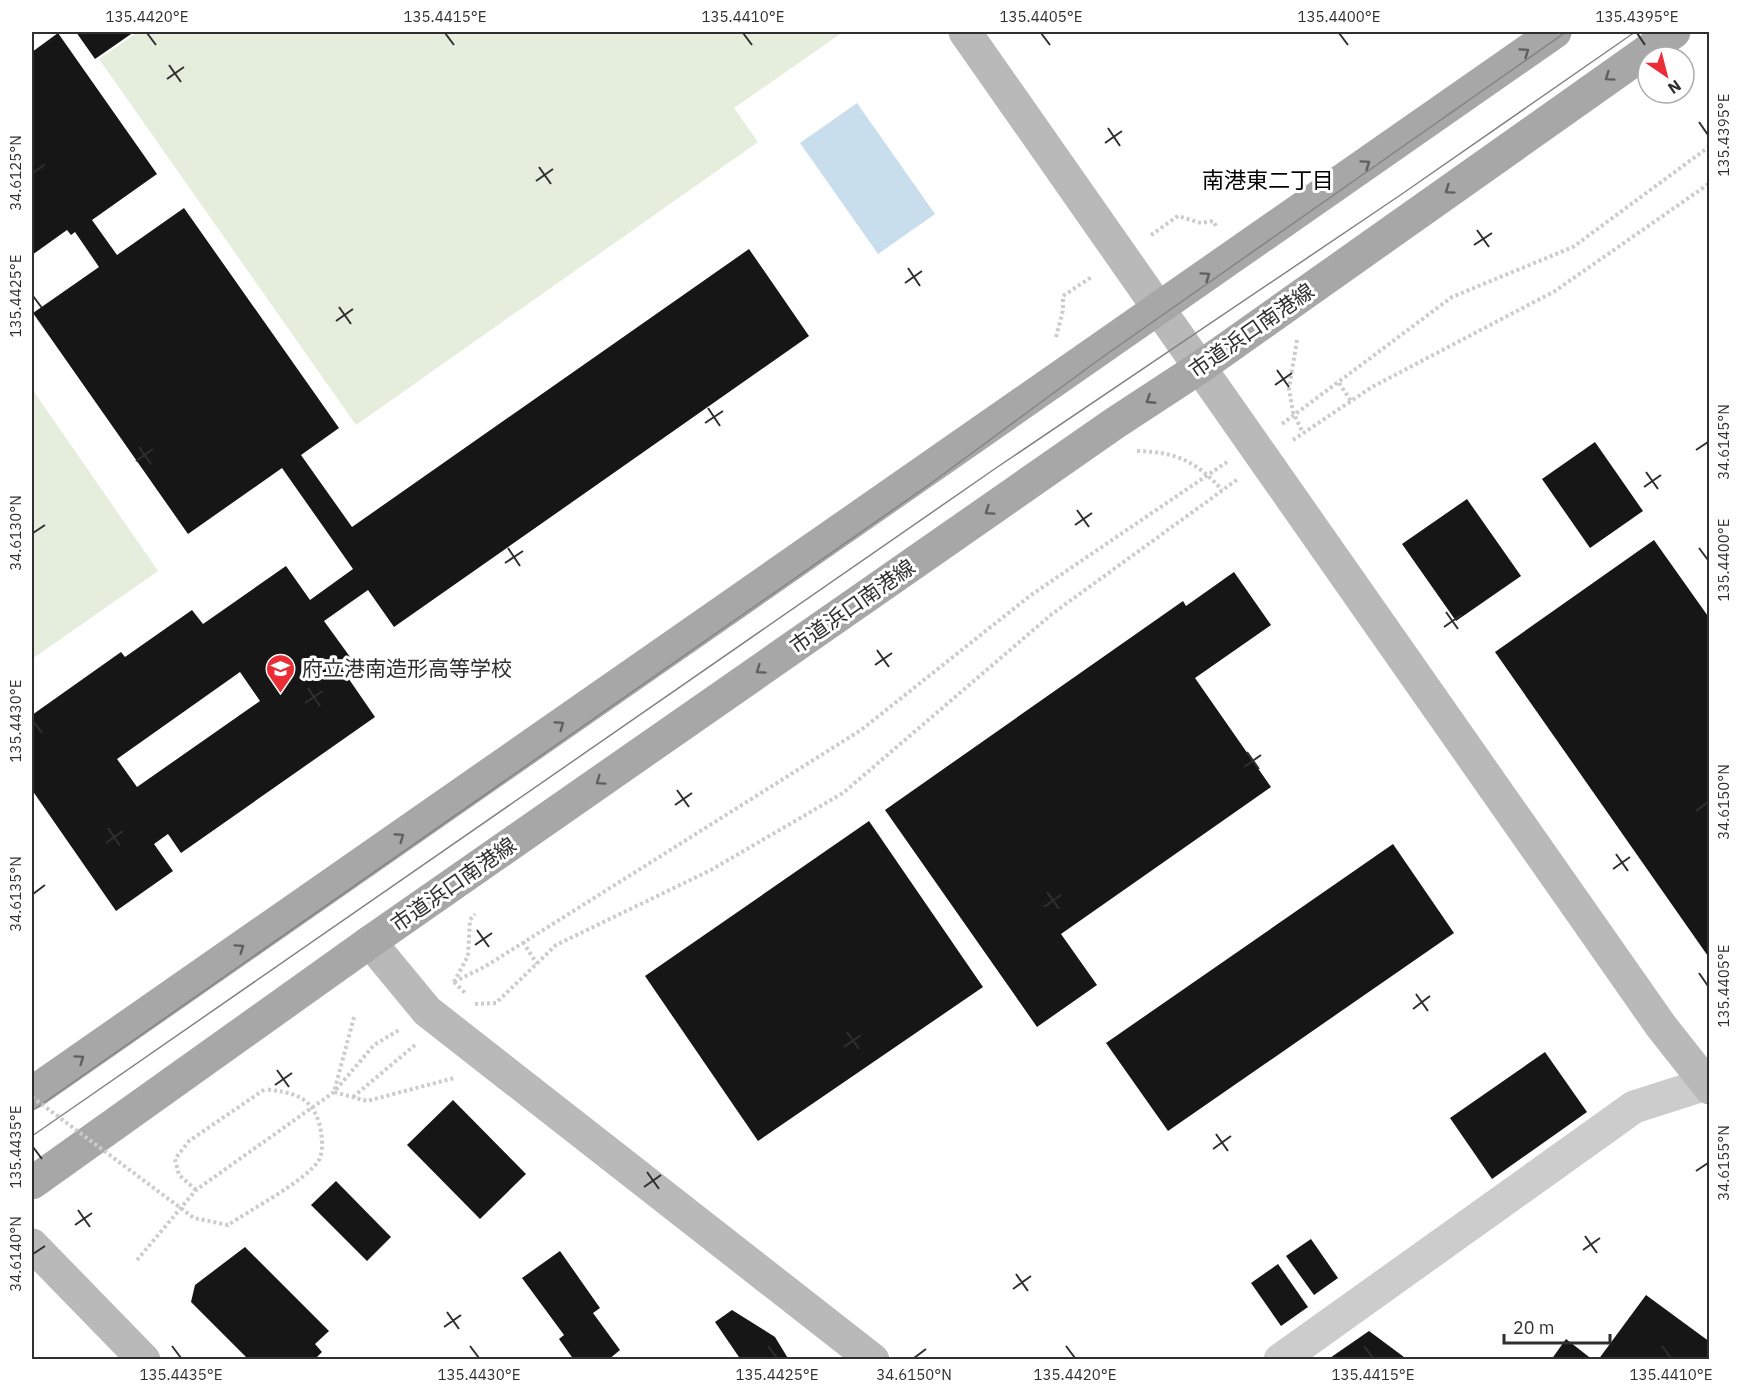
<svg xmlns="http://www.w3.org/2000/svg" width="1741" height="1391" font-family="'IBM Plex Sans','Noto Sans JP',sans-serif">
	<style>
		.green { fill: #e5eddd }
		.water { fill: #c8deed }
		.building { fill: #161616; fill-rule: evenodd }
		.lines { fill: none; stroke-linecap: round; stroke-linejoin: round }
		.path { stroke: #ccc; stroke-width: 4; stroke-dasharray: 3 3; stroke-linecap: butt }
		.street { stroke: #ccc; stroke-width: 33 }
		.secondary { stroke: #b9b9b9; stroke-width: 33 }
		.primary { stroke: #a7a7a7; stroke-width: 33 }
		.tram { stroke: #848484; stroke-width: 1.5 }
		.path-bridge { stroke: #ccc; stroke-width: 4; stroke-dasharray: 3 3; stroke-linecap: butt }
		.oneway { stroke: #5f5f5f }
		.ticks { fill: none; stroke: #2f2f2f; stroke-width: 2 }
		.labels { text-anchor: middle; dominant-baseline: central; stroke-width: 6; stroke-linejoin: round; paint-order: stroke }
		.street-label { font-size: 21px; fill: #2f2f2f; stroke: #fff }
		.poi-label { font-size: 21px; fill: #2f2f2f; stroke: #fff; text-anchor: start }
		.neighbourhood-label { font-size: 22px; fill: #000; stroke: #fff }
		.neatline { fill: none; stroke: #2f2f2f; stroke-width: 2 }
		.ticks-label { font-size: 15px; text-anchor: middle; fill: #2f2f2f }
	</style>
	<rect width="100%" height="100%" fill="#fff"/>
	<!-- green -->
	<g class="green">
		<path d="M138 32H843L734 108 758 142 356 425 99 59Z"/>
		<path d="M32 389 158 571 32 659Z"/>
	</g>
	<!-- water -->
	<path class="water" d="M857 103 935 214 878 254 800 143Z"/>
	<!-- building -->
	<g class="building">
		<path d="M76 32H134L95 59Z"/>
		<path d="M58 33 157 174 92 220 117 255 184 208 339 428 301 455 352 527 749 249 809 336 394 627 368 590 324 621 353 661 342 669 375 717 181 853 168 834 154 844 173 871 116 911 32 790V715L121 652 125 657 192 610 203 624 286 566 310 600 353 569 282 468 188 534 33 313 99 267 75 232 71 235 67 230 32 255V52ZM240 672 260 701 137 787 117 759Z"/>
		<path d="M1595 442 1643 511 1590 548 1542 479Z"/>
		<path d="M1467 499 1521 576 1456 621 1402 544Z"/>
		<path d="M1654 540 1710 619V959L1495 652Z"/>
		<path d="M1234 572 1271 625 1195 678 1271 787 1061 934 1097 985 1037 1027 885 810 1183 601 1186 606Z"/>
		<path d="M869 821 983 987 758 1141 645 976Z"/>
		<path d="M1393 844 1454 933 1168 1131 1106 1043Z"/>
		<path d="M1545 1052 1587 1112 1492 1179 1450 1118Z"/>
		<path d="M453 1100 526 1174 480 1219 407 1145Z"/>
		<path d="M336 1181 391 1237 367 1261 311 1205Z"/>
		<path d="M1311 1239 1338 1278 1314 1295 1286 1256Z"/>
		<path d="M245 1247 329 1331 315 1344 322 1352 314 1360H249L191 1302 195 1285Z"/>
		<path d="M560 1251 600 1308 593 1313 620 1350 608 1360H574L559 1339 564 1335 522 1278Z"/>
		<path d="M1278 1264 1308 1307 1281 1326 1251 1283Z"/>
		<path d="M1646 1295 1710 1342V1360H1598Z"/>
		<path d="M732 1310 775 1337 789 1360H741L715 1322Z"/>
		<path d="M1369 1331 1408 1360H1327Z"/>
		<path d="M1566 1339 1593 1360H1551Z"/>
	</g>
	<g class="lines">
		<!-- path -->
		<g class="path">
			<path d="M1151 235 1178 216 1201 223 1213 221 1216 226"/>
			<path d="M1056 337 1063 310V296L1093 276"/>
			<path d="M1297 340 1289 389 1293 412 1303 433"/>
			<path d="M1339 383 1351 401"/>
			<path d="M1282 424 1452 297 1573 247 1710 146"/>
			<path d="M1293 440 1372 387 1555 291 1710 183"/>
			<path d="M1137 451C1176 452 1196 461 1222 490"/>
			<path d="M523 942 537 964"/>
			<path d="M454 982 466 994"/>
			<path d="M454 982 486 966 861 730 1031 595 1227 462"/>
			<path d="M454 982 468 956 470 920 475 914"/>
			<path d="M475 1004 496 1003 556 945 711 870 843 793 1052 614 1238 479"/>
			<path d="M354 1017 334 1092 367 1101 454 1078"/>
			<path d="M353 1097 415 1045"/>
			<path d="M196 1190 179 1175 175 1159 189 1141 265 1089"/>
			<path d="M137 1260 196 1190 334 1092 374 1045 399 1030"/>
		</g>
		<!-- street -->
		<path class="street" d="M1280 1360 1634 1107 1706 1084"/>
		<!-- secondary -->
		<g class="secondary">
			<path d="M965 32 1661 1026 1710 1088"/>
			<path d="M370 942 427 1011 873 1360"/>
			<path d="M32 1245 144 1360"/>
		</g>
		<!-- primary -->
		<g class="primary">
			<path d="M32 1093 1555 32"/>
			<path d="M32 1183 370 942 1115 423 1199 368 1674 32"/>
		</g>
		<!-- tram -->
		<g class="tram">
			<path d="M32 1111 930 484 1097 361 1566 32"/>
			<path d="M32 1136 996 468 1399 196 1635 32"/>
		</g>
		<!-- path-bridge -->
		<path class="path-bridge" d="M32 1097 194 1218 228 1225C250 1210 307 1180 319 1160 324 1150 322 1133 319 1123 310 1094 291 1093 265 1089"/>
	</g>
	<!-- one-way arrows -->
	<defs><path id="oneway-chevron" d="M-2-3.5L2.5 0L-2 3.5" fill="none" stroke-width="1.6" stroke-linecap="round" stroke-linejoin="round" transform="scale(1.5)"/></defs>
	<g class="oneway">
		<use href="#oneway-chevron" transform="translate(1525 52) rotate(-35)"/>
		<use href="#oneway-chevron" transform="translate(1609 77) rotate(145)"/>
		<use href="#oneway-chevron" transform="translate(1366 164) rotate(-35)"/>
		<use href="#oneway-chevron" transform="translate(1449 190) rotate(145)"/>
		<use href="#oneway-chevron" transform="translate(1206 276) rotate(-35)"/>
		<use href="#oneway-chevron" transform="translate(1150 400) rotate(147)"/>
		<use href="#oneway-chevron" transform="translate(989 511) rotate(145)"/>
		<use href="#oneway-chevron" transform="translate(760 670) rotate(145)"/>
		<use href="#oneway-chevron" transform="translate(560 725) rotate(-35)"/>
		<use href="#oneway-chevron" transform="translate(600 781) rotate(145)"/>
		<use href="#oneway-chevron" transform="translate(400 837) rotate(-35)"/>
		<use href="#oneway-chevron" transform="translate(240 948) rotate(-35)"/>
		<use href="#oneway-chevron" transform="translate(80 1059) rotate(-35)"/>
	</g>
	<!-- ticks -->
	<path class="ticks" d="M147 33 156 45M445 33 454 45M743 33 752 45M1041 33 1050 45M1339 33 1348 45M1637 33 1645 45M169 65 181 82M167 79 184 67M1699 122 1708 135M1108 128 1120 146M1105 143 1122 131M539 167 551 184M33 173 45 164M536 181 553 169M1477 230 1489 247M1474 245 1492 233M908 268 920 286M905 283 922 271M33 296 42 308M339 307 351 324M336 321 353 309M1277 370 1289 387M1275 385 1292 373M708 408 720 426M705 423 723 411M139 447 151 464M1696 450 1708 442M136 461 153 449M1646 472 1658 489M1644 487 1661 475M1077 510 1089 527M1075 525 1092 513M33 533 45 525M508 548 520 566M1699 548 1708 560M505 563 523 551M1446 612 1458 629M1444 627 1461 615M877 650 889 667M875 665 892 653M308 688 320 706M305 703 323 691M33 721 42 733M1247 752 1259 769M1244 767 1261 755M677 790 689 807M675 805 692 793M1696 811 1708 802M108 828 120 846M106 843 123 831M1616 854 1628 871M1613 869 1630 857M1047 892 1059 909M33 894 45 885M1044 907 1061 895M477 930 489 947M475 945 492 933M1699 973 1708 986M1416 994 1428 1011M1413 1009 1430 996M847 1032 859 1049M844 1047 861 1035M277 1070 289 1087M275 1085 292 1073M1216 1134 1228 1151M33 1147 42 1159M1213 1149 1231 1136M1696 1171 1708 1163M647 1172 659 1189M644 1187 661 1175M78 1210 90 1227M75 1225 92 1213M1585 1236 1597 1253M1583 1250 1600 1238M33 1254 45 1246M1016 1274 1028 1291M1013 1289 1031 1276M447 1312 459 1329M444 1327 461 1315M172 1346 181 1358M470 1346 479 1358M768 1346 777 1358M1066 1346 1075 1358M1364 1346 1373 1358M1662 1346 1671 1358M914 1358 926 1349"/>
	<!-- icons -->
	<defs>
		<symbol id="school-pin" viewBox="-11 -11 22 30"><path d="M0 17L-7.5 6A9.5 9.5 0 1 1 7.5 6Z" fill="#eb2d36" stroke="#fff"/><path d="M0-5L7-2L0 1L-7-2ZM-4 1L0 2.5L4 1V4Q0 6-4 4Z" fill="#fff"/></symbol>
	</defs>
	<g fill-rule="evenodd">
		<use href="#school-pin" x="264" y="652" width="33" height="45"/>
	</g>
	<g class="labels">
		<!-- street labels -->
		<g class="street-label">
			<text transform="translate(1251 330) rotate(-35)">市道浜口南港線</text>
			<text transform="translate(852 606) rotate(-35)">市道浜口南港線</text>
			<text transform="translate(453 884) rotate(-35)">市道浜口南港線</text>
		</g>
		<!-- poi labels -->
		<g class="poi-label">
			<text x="302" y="668">府立港南造形高等学校</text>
		</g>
		<!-- neighbourhood labels -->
		<g class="neighbourhood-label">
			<text x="1268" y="179">南港東二丁目</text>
		</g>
	</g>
	<!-- border -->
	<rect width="1741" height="1391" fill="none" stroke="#ffffff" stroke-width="66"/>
	<!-- north arrow -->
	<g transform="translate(1666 75) rotate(145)"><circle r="28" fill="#ffffff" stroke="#acacac" stroke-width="1.5"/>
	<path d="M0-4.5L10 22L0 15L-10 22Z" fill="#eb2d36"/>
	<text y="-9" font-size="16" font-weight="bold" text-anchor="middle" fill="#2f2f2f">N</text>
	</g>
	<!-- scale -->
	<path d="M1504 1334v9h106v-9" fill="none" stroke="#2f2f2f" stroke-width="3"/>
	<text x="1513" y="1334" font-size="18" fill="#2f2f2f" stroke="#ffffff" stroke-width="4.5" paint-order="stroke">20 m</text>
	<rect x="33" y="33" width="1675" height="1325" class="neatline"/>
	<g class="ticks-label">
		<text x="147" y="22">135.4420°E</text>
		<text x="445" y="22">135.4415°E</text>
		<text x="743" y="22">135.4410°E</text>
		<text x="1041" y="22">135.4405°E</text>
		<text x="1339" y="22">135.4400°E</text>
		<text x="1637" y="22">135.4395°E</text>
		<text transform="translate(1724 135) rotate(-90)" y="5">135.4395°E</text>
		<text transform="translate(16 173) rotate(-90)" y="5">34.6125°N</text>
		<text transform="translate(16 296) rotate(-90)" y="5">135.4425°E</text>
		<text transform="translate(1724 442) rotate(-90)" y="5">34.6145°N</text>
		<text transform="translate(16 533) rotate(-90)" y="5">34.6130°N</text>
		<text transform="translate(1724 560) rotate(-90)" y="5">135.4400°E</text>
		<text transform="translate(16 721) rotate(-90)" y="5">135.4430°E</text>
		<text transform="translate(1724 802) rotate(-90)" y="5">34.6150°N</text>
		<text transform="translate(16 894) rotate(-90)" y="5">34.6135°N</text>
		<text transform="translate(1724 986) rotate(-90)" y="5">135.4405°E</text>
		<text transform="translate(16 1147) rotate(-90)" y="5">135.4435°E</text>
		<text transform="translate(1724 1163) rotate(-90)" y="5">34.6155°N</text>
		<text transform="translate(16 1254) rotate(-90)" y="5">34.6140°N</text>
		<text x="181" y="1380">135.4435°E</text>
		<text x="479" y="1380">135.4430°E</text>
		<text x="777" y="1380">135.4425°E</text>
		<text x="914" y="1380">34.6150°N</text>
		<text x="1075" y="1380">135.4420°E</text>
		<text x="1373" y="1380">135.4415°E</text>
		<text x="1671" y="1380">135.4410°E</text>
	</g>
</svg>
